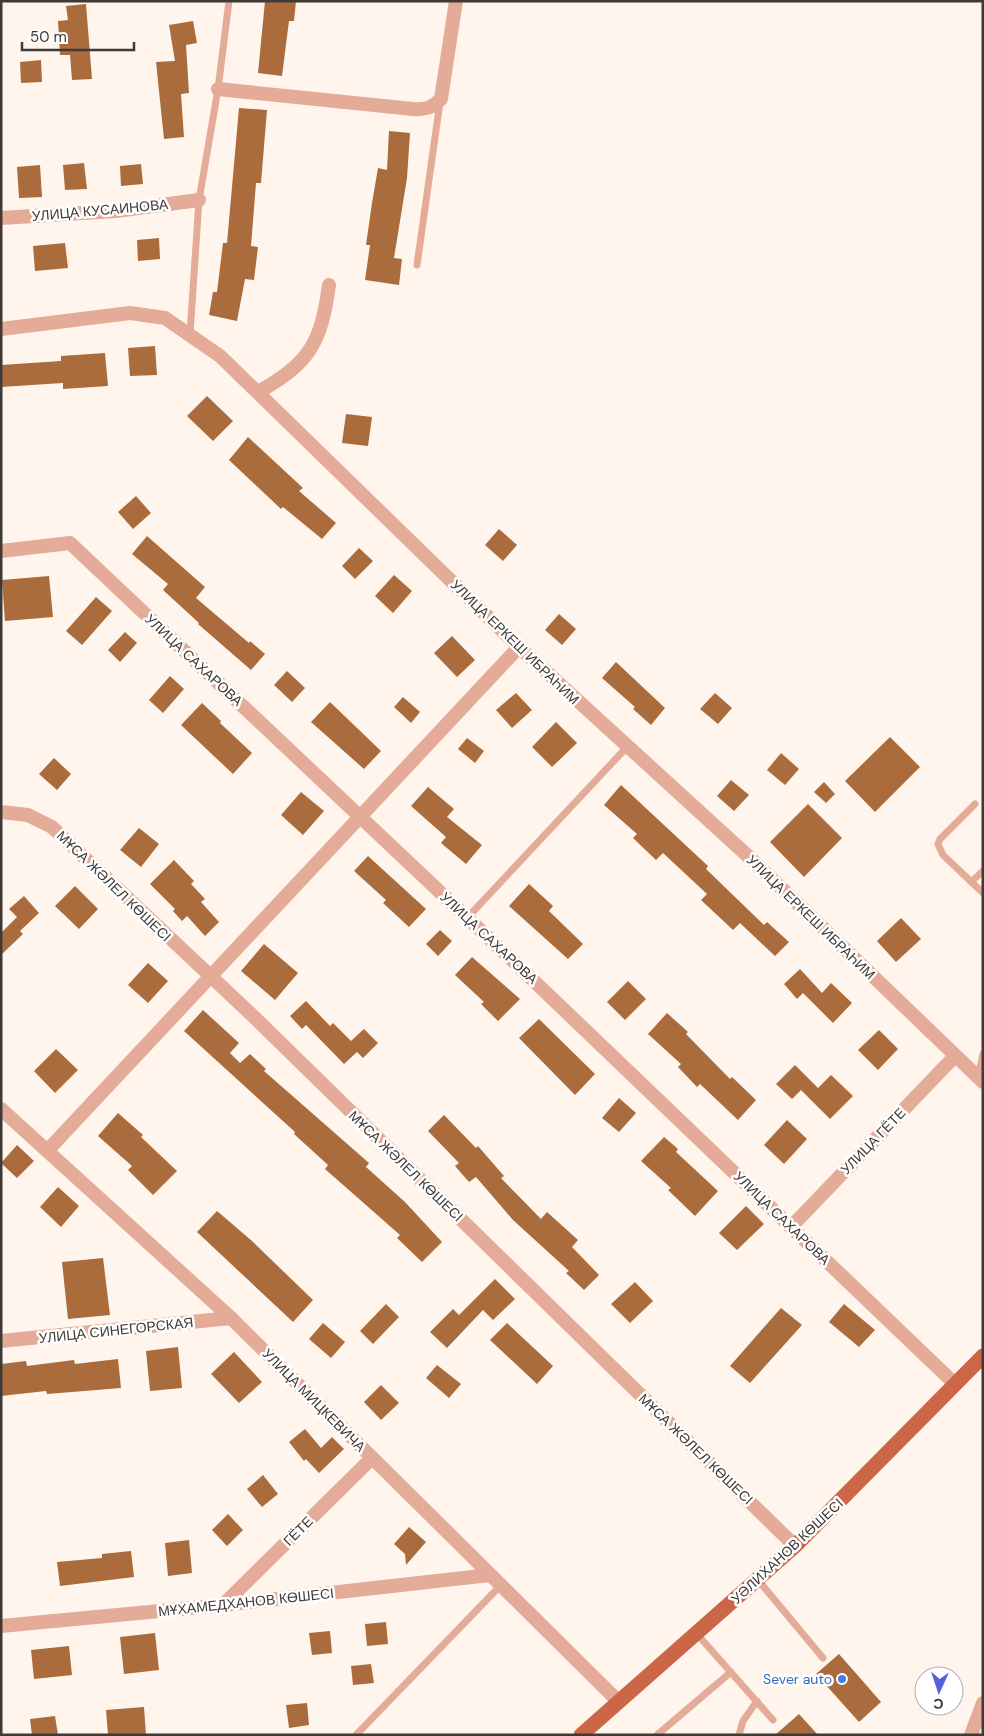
<svg xmlns="http://www.w3.org/2000/svg" width="984" height="1736" font-family="'DM Sans',sans-serif">
	<style>
		.building { fill: #aa6c3c }
		.lines { fill: none; stroke-linecap: round; stroke-linejoin: round }
		.service { stroke: #e4ab99; stroke-width: 7 }
		.minor { stroke: #e4ab99; stroke-width: 14 }
		.primary { stroke: #cb6647; stroke-width: 15 }
		.shop-dot { fill: #3f7fe0; stroke: #fff; stroke-width: 2 }
		.labels { text-anchor: middle; dominant-baseline: central; stroke-width: 5; stroke-linejoin: round; paint-order: stroke }
		.street-label { font-size: 14px; fill: #3f3a36; stroke: #fff }
		.shop-label { font-size: 14px; fill: #366cbe; stroke: #fff; text-anchor: end }
	</style>
	<rect width="100%" height="100%" fill="#fff5ed"/>
	<!-- building -->
	<g class="building">
		<path d="M265 1H296L294 21H289L282 76 258 73Z"/>
		<path d="M86 4 92 79 72 80 70 55H60L58 21 68 20 66 6Z"/>
		<path d="M193 21 197 43 186 45 189 93 181 94 184 137 164 139 156 62 175 61 169 25Z"/>
		<path d="M41 60 42 82 21 83 20 62Z"/>
		<path d="M239 108 267 110 261 183H256L251 246 258 247 254 280 245 279 237 321 209 315 213 292H217L223 243H227Z"/>
		<path d="M389 131 410 133 407 178 394 258 402 259 399 285 365 280 370 245H366L372 203 378 168 387 170Z"/>
		<path d="M84 163 87 189 65 190 63 165Z"/>
		<path d="M141 164 143 184 121 186 120 166Z"/>
		<path d="M40 165 42 197 19 198 17 167Z"/>
		<path d="M159 238 160 259 138 261 137 240Z"/>
		<path d="M65 243 68 268 35 271 33 246Z"/>
		<path d="M155 346 157 375 130 376 128 348Z"/>
		<path d="M105 353 108 386 63 389V383L1 387V365L61 361V356Z"/>
		<path d="M207 396 233 421 213 441 187 416Z"/>
		<path d="M346 414 372 417 368 446 342 443Z"/>
		<path d="M248 437 303 488 299 491 336 523 322 539 283 507 281 509 229 460Z"/>
		<path d="M136 496 151 513 133 529 118 512Z"/>
		<path d="M499 529 517 545 503 561 485 545Z"/>
		<path d="M147 536 205 587 196 598 249 643 250 641 265 654 251 670 198 624 199 623 163 590 168 584 132 554Z"/>
		<path d="M359 548 373 561 355 579 342 566Z"/>
		<path d="M394 575 412 591 393 613 375 596Z"/>
		<path d="M49 576 53 617 5 621 2 580Z"/>
		<path d="M96 597 112 611 82 645 66 631Z"/>
		<path d="M559 614 576 629 562 645 545 630Z"/>
		<path d="M125 632 137 643 120 662 108 650Z"/>
		<path d="M452 636 475 660 457 677 434 653Z"/>
		<path d="M616 662 665 708 651 725 633 709 635 707 602 678Z"/>
		<path d="M287 671 305 688 292 702 274 685Z"/>
		<path d="M170 676 184 689 163 713 149 700Z"/>
		<path d="M516 693 532 710 512 728 496 710Z"/>
		<path d="M715 693 732 708 718 724 700 709Z"/>
		<path d="M403 697 420 712 411 723 394 707Z"/>
		<path d="M330 702 381 751 364 769 311 722Z"/>
		<path d="M202 703 221 721 220 723 252 753 233 774 181 725Z"/>
		<path d="M556 722 577 743 552 767 532 747Z"/>
		<path d="M890 737 920 767 875 812 845 781Z"/>
		<path d="M467 738 484 751 475 763 458 749Z"/>
		<path d="M781 753 799 769 785 785 767 770Z"/>
		<path d="M54 758 71 774 57 790 39 774Z"/>
		<path d="M731 780 749 795 734 811 717 796Z"/>
		<path d="M824 782 835 794 826 803 814 792Z"/>
		<path d="M621 785 708 866 706 869 764 925 767 922 789 942 775 956 740 923 733 930 701 900 707 894 663 853 656 860 633 838 637 834 604 805Z"/>
		<path d="M428 787 454 809 447 817 482 845 466 864 441 843 446 837 411 806Z"/>
		<path d="M301 792 324 811 303 835 281 815Z"/>
		<path d="M808 804 842 838 804 877 770 842Z"/>
		<path d="M139 828 159 844 141 867 120 850Z"/>
		<path d="M368 856 426 909 409 927 383 903 386 900 354 871Z"/>
		<path d="M174 860 194 881 191 884 205 899 201 902 219 922 205 936 187 916 182 921 173 911 175 909 150 884Z"/>
		<path d="M529 884 553 906 549 911 583 944 568 959 509 906Z"/>
		<path d="M75 886 98 909 79 929 55 906Z"/>
		<path d="M24 896 39 913 20 931 23 934 1 955V933L17 917 9 909Z"/>
		<path d="M901 918 921 939 896 962 877 941Z"/>
		<path d="M440 930 452 941 438 956 426 944Z"/>
		<path d="M264 944 298 973 275 1000 241 971Z"/>
		<path d="M472 957 520 999 498 1021 481 1004 484 1002 455 975Z"/>
		<path d="M148 963 168 981 148 1003 128 985Z"/>
		<path d="M800 969 822 993 831 983 852 1003 833 1023 803 993 797 999 784 984Z"/>
		<path d="M628 981 646 999 625 1020 607 1002Z"/>
		<path d="M306 1001 330 1026 333 1023 351 1041 364 1029 378 1043 363 1058 357 1052 344 1064 306 1025 302 1029 290 1016Z"/>
		<path d="M203 1010 239 1043 230 1053 240 1063 250 1054 266 1069 264 1071 369 1163 366 1167 405 1202 442 1242 422 1262 397 1238 400 1235 325 1169 328 1165 294 1134 295 1132 184 1031Z"/>
		<path d="M667 1013 688 1032 686 1034 730 1079 732 1077 756 1100 738 1120 700 1084 697 1087 678 1067 681 1064 648 1034Z"/>
		<path d="M539 1019 595 1074 575 1095 519 1038Z"/>
		<path d="M879 1030 898 1049 878 1070 858 1050Z"/>
		<path d="M56 1049 78 1070 55 1093 34 1071Z"/>
		<path d="M795 1065 818 1088 831 1075 853 1096 830 1119 801 1090 792 1099 776 1084Z"/>
		<path d="M619 1098 636 1113 619 1132 602 1118Z"/>
		<path d="M118 1113 143 1135 141 1137 177 1171 153 1195 128 1170 132 1166 98 1136Z"/>
		<path d="M444 1115 476 1148 478 1146 504 1176 501 1178 541 1219 547 1212 578 1240 572 1247 599 1275 584 1290 566 1273 569 1271 513 1220 476 1177 469 1182 455 1166 459 1163 428 1131Z"/>
		<path d="M787 1120 807 1139 784 1164 764 1145Z"/>
		<path d="M664 1137 678 1149 676 1152 718 1191 695 1216 668 1190 671 1188 641 1161Z"/>
		<path d="M17 1145 34 1161 17 1178 1 1163Z"/>
		<path d="M58 1187 79 1206 61 1227 40 1207Z"/>
		<path d="M746 1206 764 1224 737 1250 719 1233Z"/>
		<path d="M217 1211 252 1241 313 1300 293 1322 197 1232Z"/>
		<path d="M103 1258 110 1315 68 1319 62 1262Z"/>
		<path d="M495 1279 515 1299 493 1320 483 1310 447 1348 430 1332 453 1309 459 1315Z"/>
		<path d="M635 1282 653 1301 630 1323 611 1304Z"/>
		<path d="M386 1304 399 1317 373 1344 360 1331Z"/>
		<path d="M844 1304 875 1330 859 1347 829 1322Z"/>
		<path d="M781 1308 802 1325 750 1383 730 1366Z"/>
		<path d="M323 1323 345 1342 331 1358 309 1339Z"/>
		<path d="M507 1323 553 1366 537 1384 490 1340Z"/>
		<path d="M178 1347 182 1388 150 1391 146 1351Z"/>
		<path d="M234 1352 262 1382 239 1403 211 1374Z"/>
		<path d="M118 1359 121 1388 47 1394 46 1391 1 1396V1364L26 1361 27 1366 74 1360 75 1364Z"/>
		<path d="M437 1365 461 1384 449 1398 426 1378Z"/>
		<path d="M381 1385 399 1403 381 1420 364 1402Z"/>
		<path d="M305 1429 321 1448 332 1437 344 1449 319 1473 306 1459 304 1461 289 1442Z"/>
		<path d="M263 1475 278 1494 262 1507 247 1489Z"/>
		<path d="M228 1514 243 1530 227 1546 212 1530Z"/>
		<path d="M409 1527 426 1542 406 1565 405 1554 394 1544Z"/>
		<path d="M189 1540 192 1573 168 1576 165 1543Z"/>
		<path d="M131 1551 134 1577 60 1586 57 1562 102 1558V1554Z"/>
		<path d="M386 1622 388 1644 367 1646 365 1624Z"/>
		<path d="M330 1631 332 1653 312 1655 309 1633Z"/>
		<path d="M155 1633 159 1670 124 1674 120 1637Z"/>
		<path d="M69 1646 72 1675 34 1679 31 1650Z"/>
		<path d="M839 1654 881 1702 859 1722 816 1674Z"/>
		<path d="M371 1664 374 1683 353 1685 351 1666Z"/>
		<path d="M307 1703 309 1725 289 1728 286 1705Z"/>
		<path d="M144 1707 146 1735H108L106 1710Z"/>
		<path d="M799 1714 818 1735H775Z"/>
		<path d="M55 1716 58 1735H32L30 1719Z"/>
	</g>
	<g class="lines">
		<!-- service -->
		<g class="service">
			<path d="M417 265 440 102"/>
			<path d="M190 334 199 200 218 89 229 1"/>
			<path d="M975 804 940 839 938 844 943 855 983 893"/>
			<path d="M971 882 983 871"/>
			<path d="M467 918 627 747"/>
			<path d="M978 1077 983 1054"/>
			<path d="M758 1580 823 1658"/>
			<path d="M697 1634 773 1720"/>
			<path d="M356 1735 501 1585"/>
			<path d="M657 1735 731 1672"/>
			<path d="M739 1735 743 1721 757 1701"/>
		</g>
		<!-- minor -->
		<g class="minor">
			<path d="M218 89 413 109C425 110 432 108 441 99L456 1"/>
			<path d="M1 218 116 211 199 200"/>
			<path d="M1 329 130 313 165 318 220 356 519 647 749 857 983 1082"/>
			<path d="M258 392C310 363 321 343 329 285"/>
			<path d="M1 551 70 543 513 961 955 1384"/>
			<path d="M1 812 28 815 52 827 253 1016 795 1546"/>
			<path d="M1 1109 231 1318 618 1701"/>
			<path d="M47 1151 519 647"/>
			<path d="M791 1227 955 1056"/>
			<path d="M1 1341 231 1318"/>
			<path d="M223 1605 372 1458"/>
			<path d="M1 1626 223 1605 490 1575"/>
			<path d="M971 1735 983 1703"/>
		</g>
		<!-- primary -->
		<path class="primary" d="M581 1735 795 1546 983 1356"/>
	</g>
	<!-- markers -->
	<circle class="shop-dot" cx="842" cy="1679" r="5"/>
	<g class="labels">
		<!-- street labels -->
		<g class="street-label">
			<text transform="translate(100 210) rotate(-5)">УЛИЦА КУСАИНОВА</text>
			<text transform="translate(515 642) rotate(44)">УЛИЦА ЕРКЕШ ИБРАҺИМ</text>
			<text transform="translate(194 660) rotate(43)">УЛИЦА САХАРОВА</text>
			<text transform="translate(114 886) rotate(44)">МҰСА ЖӘЛЕЛ КӨШЕСІ</text>
			<text transform="translate(811 917) rotate(44)">УЛИЦА ЕРКЕШ ИБРАҺИМ</text>
			<text transform="translate(489 938) rotate(43)">УЛИЦА САХАРОВА</text>
			<text transform="translate(873 1141) rotate(-46)">УЛИЦА ГЁТЕ</text>
			<text transform="translate(406 1166) rotate(44)">МҰСА ЖӘЛЕЛ КӨШЕСІ</text>
			<text transform="translate(782 1218) rotate(44)">УЛИЦА САХАРОВА</text>
			<text transform="translate(116 1330) rotate(-6)">УЛИЦА СИНЕГОРСКАЯ</text>
			<text transform="translate(314 1400) rotate(45)">УЛИЦА МИЦКЕВИЧА</text>
			<text transform="translate(696 1449) rotate(44)">МҰСА ЖӘЛЕЛ КӨШЕСІ</text>
			<text transform="translate(298 1531) rotate(-45)">ГЁТЕ</text>
			<text transform="translate(787 1551) rotate(-43)">УӘЛИХАНОВ КӨШЕСІ</text>
			<text transform="translate(246 1602) rotate(-6)">МҰХАМЕДХАНОВ КӨШЕСІ</text>
		</g>
		<!-- shop labels -->
		<g class="shop-label">
			<text x="832" y="1679">Sever auto</text>
		</g>
	</g>
	<!-- border -->
	<rect width="984" height="1736" fill="none" stroke="#3f3a36" stroke-width="5"/>
	<!-- north arrow -->
	<g transform="translate(939 1691) rotate(183)"><circle r="24" fill="#ffffff" stroke="#b2b0af"/>
	<path d="M0-4L9 19L0 12L-9 19Z" fill="#5362d8"/>
	<text y="-8" font-size="14" font-weight="bold" text-anchor="middle" fill="#3f3a36">С</text>
	</g>
	<!-- scale -->
	<path d="M22 42v8h112v-8" fill="none" stroke="#3f3a36" stroke-width="2.5"/>
	<text x="30" y="42" font-size="15" fill="#3f3a36" stroke="#ffffff" stroke-width="4" paint-order="stroke">50 m</text>
</svg>
